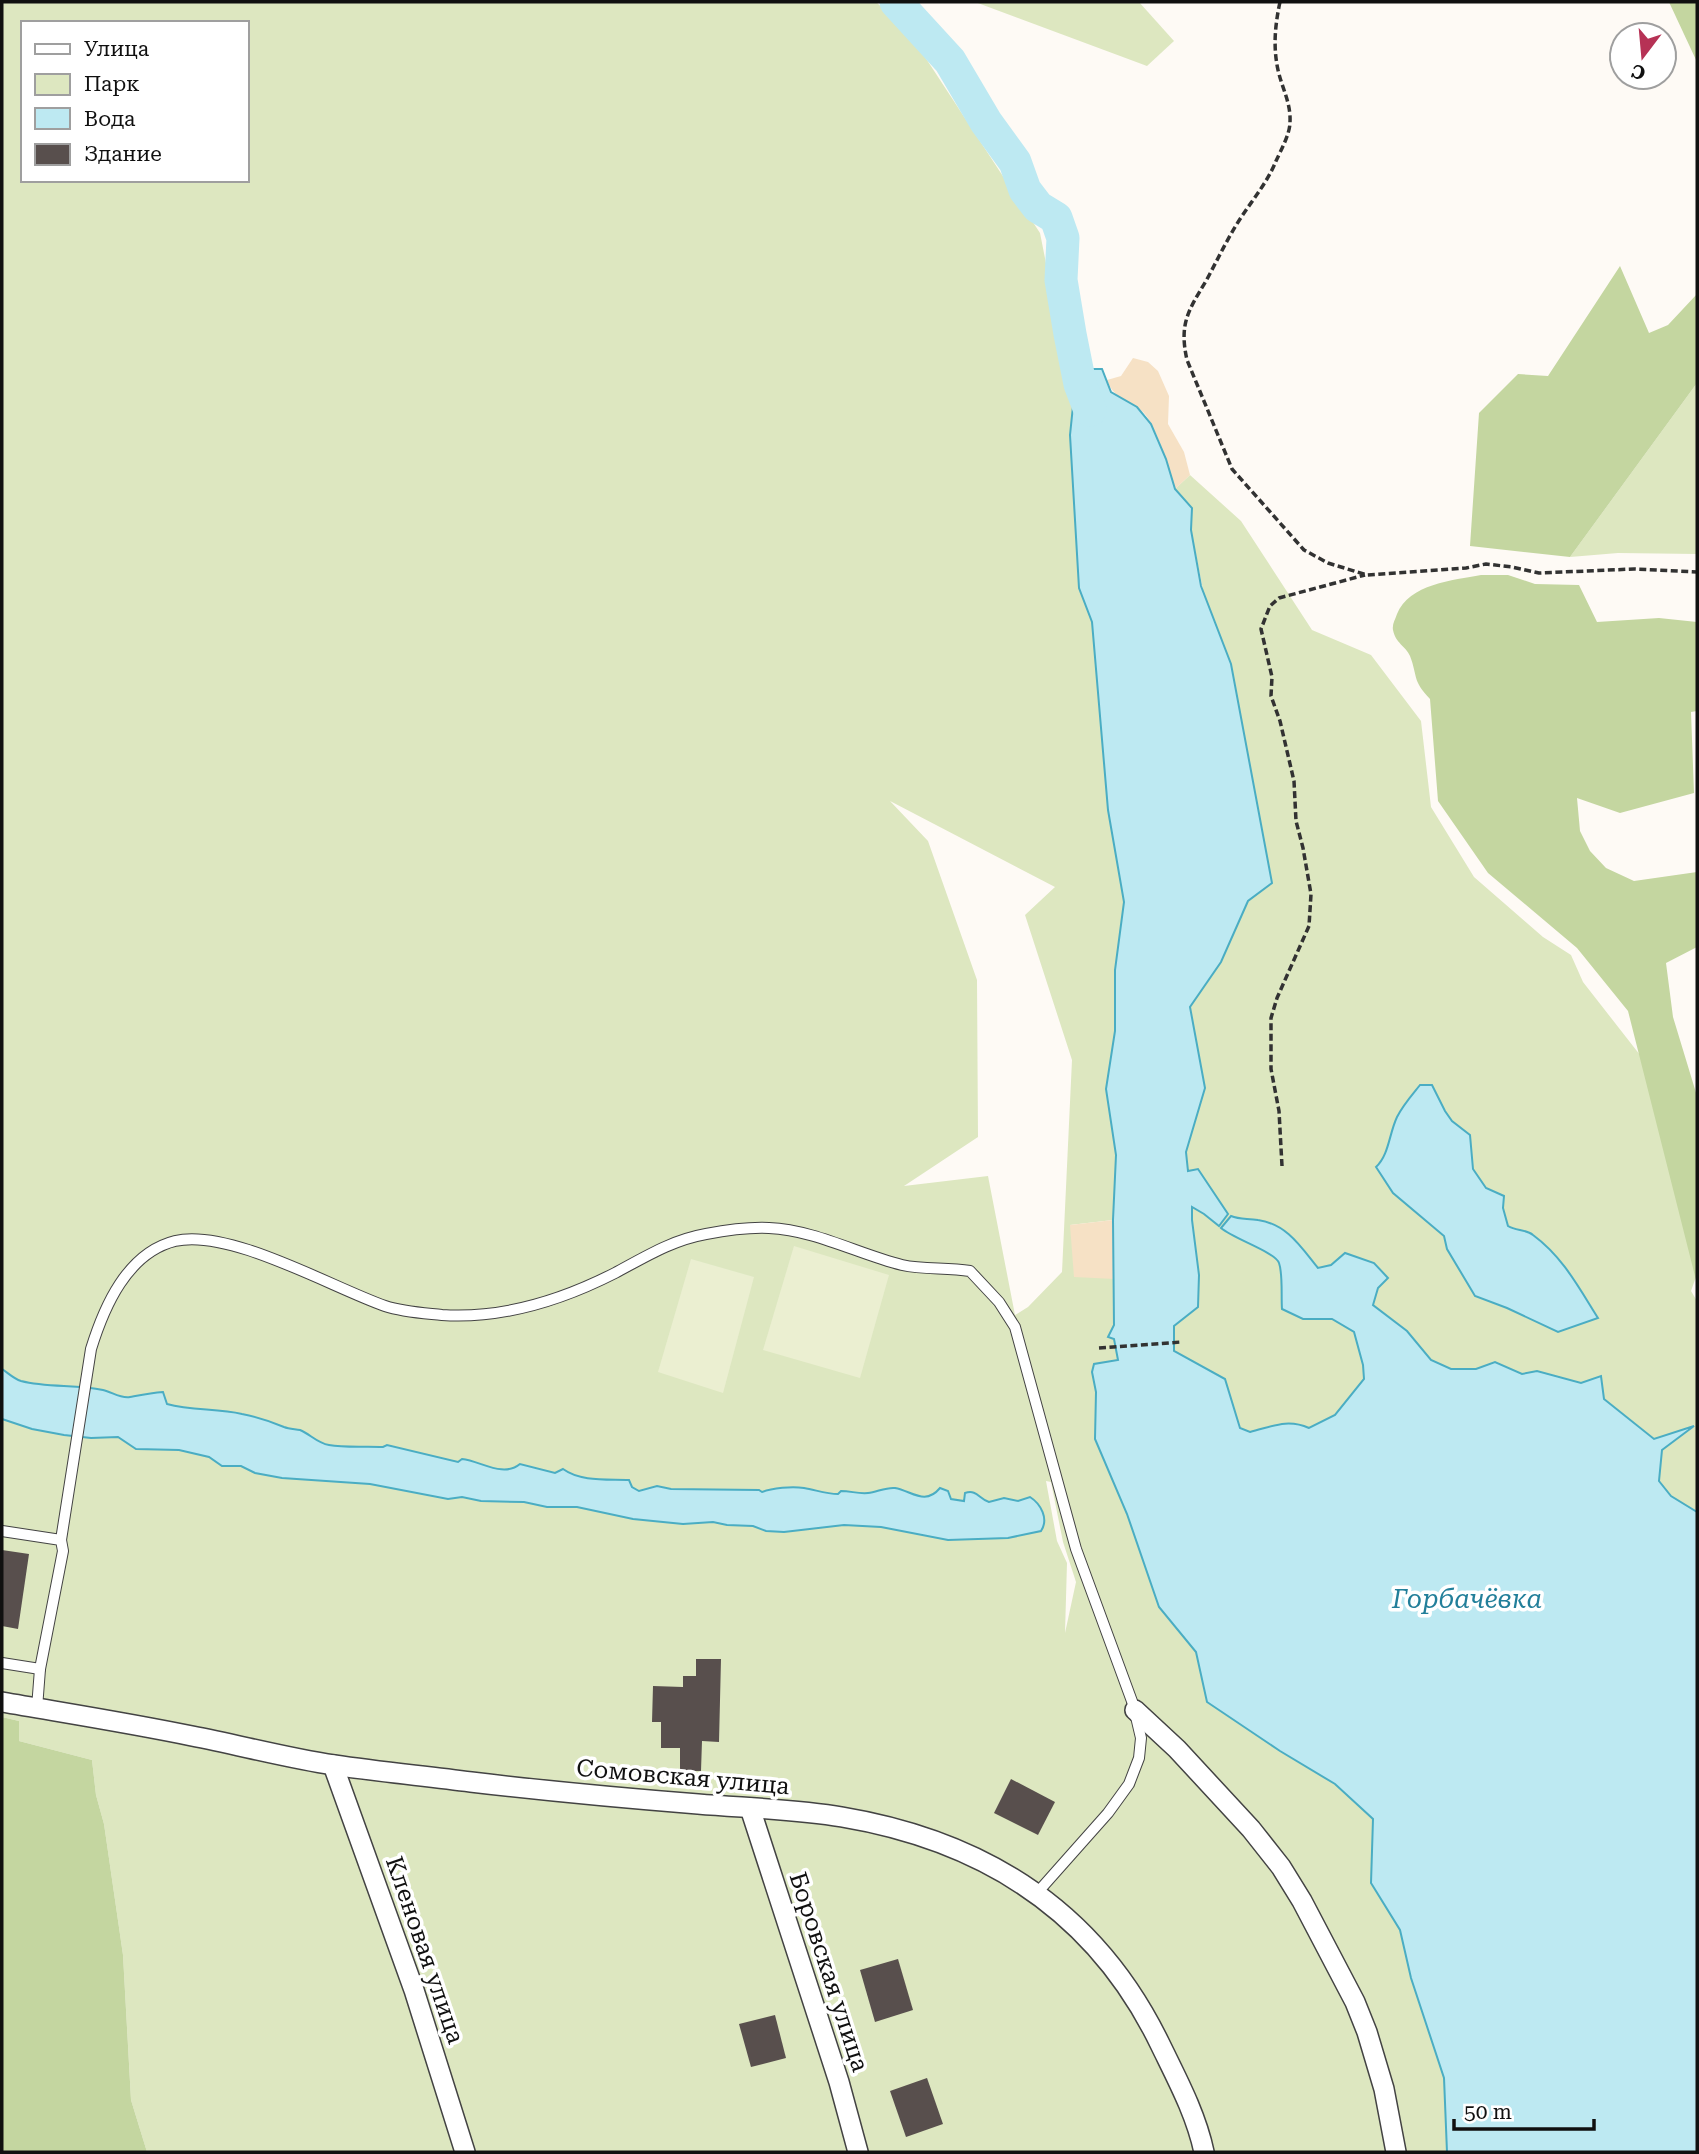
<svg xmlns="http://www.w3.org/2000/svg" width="1699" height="2154" font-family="'Roboto Serif',serif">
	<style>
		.green { fill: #dde7c0; fill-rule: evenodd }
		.forest { fill: #c4d6a0 }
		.sand { fill: #f6e1c5 }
		.pitch { fill: #ebefd1 }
		.water { fill: #bde9f2; stroke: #4aadc3; stroke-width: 2 }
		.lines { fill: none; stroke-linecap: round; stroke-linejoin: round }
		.river { stroke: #bde9f2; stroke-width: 33 }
		.building { fill: #584f4d }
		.lane-casing { stroke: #434343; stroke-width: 12 }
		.street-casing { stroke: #434343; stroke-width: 22 }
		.path { stroke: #323232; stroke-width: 3.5; stroke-dasharray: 7 3.5; stroke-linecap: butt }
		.lane { stroke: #fff; stroke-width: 10 }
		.street { stroke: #fff; stroke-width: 19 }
		.labels { text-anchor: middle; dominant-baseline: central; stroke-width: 7; stroke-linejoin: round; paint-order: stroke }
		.street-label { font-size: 24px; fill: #101010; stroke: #fff }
		.water-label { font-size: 26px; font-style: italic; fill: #227f9a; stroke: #fff }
	</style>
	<rect width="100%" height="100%" fill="#fefaf5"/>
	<!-- green -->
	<g class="green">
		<path d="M2 2H876L908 31 1040 233 1067 369 1073 406 1070 436 1079 588 1092 622 1108 810 1124 902 1115 970V1031L1106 1089 1116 1155 1113 1220 1070 1225 1193 1231 1192 1170 1188 1171 1186 1152 1205 1087 1190 1007 1221 962 1248 901 1204 595 1191 530 1192 508 1175 489 1190 475 1241 521 1312 630 1371 655 1421 721 1431 807 1474 877 1543 937 1571 955 1583 982 1640 1055 1697 1201V1274L1691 1291 1697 1301V2152H147L131 2100 123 1955 104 1824 96 1795 92 1760 19 1741V1721L2 1717ZM23 23H247V180H23ZM890 801 1055 887 1025 915 1072 1060 1062 1272 1028 1307 1015 1315 988 1176 904 1186 978 1137 977 980 928 841ZM1046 1481 1051 1482 1063 1542 1076 1582 1065 1633 1067 1563 1057 1541Z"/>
		<path d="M975 2H1139L1174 41 1147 66Z"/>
		<path d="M1697 383V554L1618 553 1570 557Z"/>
	</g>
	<!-- forest -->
	<g class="forest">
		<path d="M1669 2H1697V62Z"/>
		<path d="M1620 266 1649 333 1668 325 1697 294V383L1570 557 1470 546 1479 413 1518 374 1548 376Z"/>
		<path d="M1481 575H1508L1535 584 1579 585 1597 622 1659 618 1697 622V711L1691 712 1694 793 1620 813 1577 798 1580 831 1590 851 1606 868 1634 881 1697 872V947L1666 963 1673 1017 1697 1096V1284L1628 1011 1577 948 1488 873 1438 801 1430 699C1412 680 1418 677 1410 656 1405 645 1396 644 1393 630 1392 624 1395 620 1397 614 1409 584 1453 580 1481 575Z"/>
		<path d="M2 1717 19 1721V1741L92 1760 96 1795 104 1824 123 1955 131 2100 147 2152H2Z"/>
	</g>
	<!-- sand -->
	<g class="sand">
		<path d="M1133 358 1148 362 1158 371 1169 396 1168 424 1184 452 1190 475 1175 489C1170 470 1156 425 1143 412 1129 399 1114 400 1107 380L1121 376Z"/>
		<path d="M1113 1220 1115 1279 1074 1277 1070 1225Z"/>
	</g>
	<!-- pitch -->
	<g class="pitch">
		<path d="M794 1246 889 1275 860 1378 763 1350Z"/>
		<path d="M691 1259 754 1277 723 1393 658 1372Z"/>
	</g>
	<!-- water -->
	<g class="water">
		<path d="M1067 369H1102L1111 392 1137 407 1151 424 1166 459 1175 489 1192 508 1191 530 1201 586 1231 664 1272 883 1248 901 1221 962 1190 1007 1205 1088 1186 1152 1188 1171 1198 1169 1228 1214 1219 1226 1204 1214 1192 1207V1220L1199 1275 1198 1307 1174 1326V1351L1225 1379 1240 1428 1250 1432C1271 1427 1287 1418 1309 1428L1335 1415 1364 1379 1363 1365 1354 1332 1332 1319H1303L1282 1309C1281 1297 1283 1274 1279 1263 1275 1252 1234 1239 1221 1228L1231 1216C1240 1220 1248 1218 1258 1220 1287 1224 1301 1247 1318 1268L1331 1265 1345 1253 1374 1263 1388 1278 1378 1288 1373 1305 1407 1331 1431 1360 1451 1369H1476L1495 1362 1522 1374 1537 1371 1581 1383 1601 1376 1604 1399 1654 1439 1694 1426 1662 1450 1659 1481 1671 1496 1697 1512V2152H1447L1444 2078 1411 1978 1400 1930 1371 1883 1373 1819 1335 1784 1280 1751 1207 1702 1196 1652 1159 1607 1127 1514 1095 1439 1096 1392 1092 1372 1094 1364 1118 1360 1114 1339 1108 1337 1114 1325 1113 1220 1116 1155 1106 1089 1115 1031V970L1124 902 1108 810 1092 622 1079 588 1070 435 1073 406Z"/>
		<path d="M1420 1085H1432L1445 1111 1452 1121 1470 1135 1473 1169 1486 1188 1504 1196 1503 1208 1508 1226C1516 1231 1526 1229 1533 1235 1563 1257 1579 1288 1598 1318L1558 1332 1507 1308 1475 1296 1447 1249 1444 1236 1393 1193 1376 1167C1389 1155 1389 1134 1397 1117 1403 1105 1412 1095 1420 1085Z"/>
		<path d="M2 1369C8 1373 14 1379 21 1381 48 1388 76 1384 103 1390 112 1392 121 1399 130 1397 141 1395 151 1393 163 1392L167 1404C192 1411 217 1408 242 1414 257 1417 270 1421 284 1427 289 1429 295 1429 300 1430 310 1434 317 1443 329 1445 345 1448 366 1446 383 1447L387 1445 458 1462 462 1459C481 1461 503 1478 520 1464L555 1473 563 1469C581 1482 607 1479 629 1480L632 1487 639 1491 657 1486 671 1489 759 1490 762 1492C772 1488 792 1486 804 1488 816 1490 826 1494 838 1494L841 1491C851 1491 858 1494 868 1493 877 1492 886 1487 895 1488 912 1491 925 1506 940 1488L948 1491 951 1499 964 1501 965 1493C977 1489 979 1499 989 1502L1004 1498 1018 1501 1030 1497C1041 1504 1049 1519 1041 1531L1008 1538 948 1540 881 1527 844 1525 784 1532 766 1531 753 1526 727 1525 713 1522 683 1524 633 1519 577 1507H547L524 1502 481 1501 462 1497 448 1499 370 1484 282 1478 255 1473 241 1466H222L209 1457 179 1450 136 1449 118 1437 91 1438 64 1435 32 1429 2 1419Z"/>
	</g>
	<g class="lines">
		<!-- river -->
		<path class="river" d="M896 2 950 61 986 122 1015 162 1025 190 1038 207 1056 218 1063 238 1061 280 1070 334 1080 384 1090 410"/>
	</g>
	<!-- building -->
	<g class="building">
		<path d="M2 1550 29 1554 18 1629 2 1626Z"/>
		<path d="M696 1659H721L719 1742 702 1741 701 1771H680V1748H661V1722H652L653 1686 683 1687V1676H696Z"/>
		<path d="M1011 1779 1055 1802 1038 1835 994 1813Z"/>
		<path d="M898 1959 913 2010 875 2022 860 1970Z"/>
		<path d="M775 2015 786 2058 751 2067 739 2024Z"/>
		<path d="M927 2078 943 2124 906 2137 890 2091Z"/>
	</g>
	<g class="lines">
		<defs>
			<g id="lane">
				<path d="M2 1531 61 1540 63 1551 40 1669 37 1708"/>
				<path d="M61 1540 91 1349C104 1307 127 1253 175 1241 229 1228 331 1287 385 1306 403 1312 423 1313 442 1315 502 1319 562 1300 615 1273 645 1257 672 1240 706 1234 727 1230 749 1227 769 1228 815 1230 858 1254 902 1265 924 1270 947 1267 970 1271L999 1302 1015 1327 1076 1549 1133 1704 1141 1738 1139 1758 1129 1784 1108 1813 1037 1893"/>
				<path d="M2 1663 40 1669"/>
			</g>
			<g id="street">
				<path d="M2 1702C65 1713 129 1723 192 1736 239 1745 287 1758 334 1765 380 1772 426 1776 471 1782 547 1791 622 1798 698 1804 746 1808 795 1809 842 1817 985 1841 1096 1912 1160 2044 1177 2079 1196 2114 1204 2152"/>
				<path d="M1135 1710 1177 1749 1251 1829 1281 1867 1302 1901 1355 2002 1367 2032 1384 2089 1396 2152"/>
				<path d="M333 1765 414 1990 465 2152"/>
				<path d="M750 1808 839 2082 858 2152"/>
			</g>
		</defs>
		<!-- lane casing -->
		<use href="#lane" class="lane-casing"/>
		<!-- street casing -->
		<use href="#street" class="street-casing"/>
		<!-- path -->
		<g class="path">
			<path d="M1280 2C1275 25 1273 47 1278 70 1282 88 1291 103 1290 122 1290 134 1281 150 1276 161 1268 181 1254 198 1242 216 1228 237 1218 259 1206 281 1188 311 1179 324 1187 360L1232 469 1304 550 1328 563 1367 575 1466 568 1486 564 1512 567 1539 573 1634 569 1697 572"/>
			<path d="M1282 1166 1279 1111 1271 1069V1018L1277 998 1309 926 1311 894 1303 848 1296 821 1294 781 1280 721 1271 696 1272 677 1261 629 1270 606 1279 598 1365 575"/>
			<path d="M1099 1348 1181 1342"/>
		</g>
		<!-- lane -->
		<use href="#lane" class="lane"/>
		<!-- street -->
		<use href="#street" class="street"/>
	</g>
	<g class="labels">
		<!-- street labels -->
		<g class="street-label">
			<text transform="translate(683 1777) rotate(5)">Сомовская улица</text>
			<text transform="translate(425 1950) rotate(71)">Кленовая улица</text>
			<text transform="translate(829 1972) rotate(72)">Боровская улица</text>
		</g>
		<!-- water labels -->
		<g class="water-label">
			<text x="1467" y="1599">Горбачёвка</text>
		</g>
	</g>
	<!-- border -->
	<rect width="1699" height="2154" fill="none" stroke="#101010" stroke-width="7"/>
	<!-- legend -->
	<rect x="21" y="21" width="228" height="161" fill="#ffffff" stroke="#9f9f9f" stroke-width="2"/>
	<rect x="35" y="44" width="35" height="10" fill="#ffffff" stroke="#9f9f9f" stroke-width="2"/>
	<text x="84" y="56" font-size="21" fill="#101010">Улица</text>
	<rect x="35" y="74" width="35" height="21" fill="#dde7c0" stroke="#9f9f9f" stroke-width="2"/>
	<text x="84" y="91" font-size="21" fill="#101010">Парк</text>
	<rect x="35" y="108" width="35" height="21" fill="#bde9f2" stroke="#9f9f9f" stroke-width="2"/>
	<text x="84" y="126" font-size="21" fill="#101010">Вода</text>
	<rect x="35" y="144" width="35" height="21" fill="#584f4d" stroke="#9f9f9f" stroke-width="2"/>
	<text x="84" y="161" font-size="21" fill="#101010">Здание</text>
	<!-- north arrow -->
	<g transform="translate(1643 56) rotate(196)"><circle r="33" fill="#ffffff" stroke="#9f9f9f" stroke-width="2"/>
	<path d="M0-5L12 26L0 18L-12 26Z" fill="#b63255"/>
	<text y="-10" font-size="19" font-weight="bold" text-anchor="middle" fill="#101010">С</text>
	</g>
	<!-- scale -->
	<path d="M1454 2119v10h140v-10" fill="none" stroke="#101010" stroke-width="3.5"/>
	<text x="1464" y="2119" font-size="21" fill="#101010" stroke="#ffffff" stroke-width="5" paint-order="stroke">50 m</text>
</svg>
